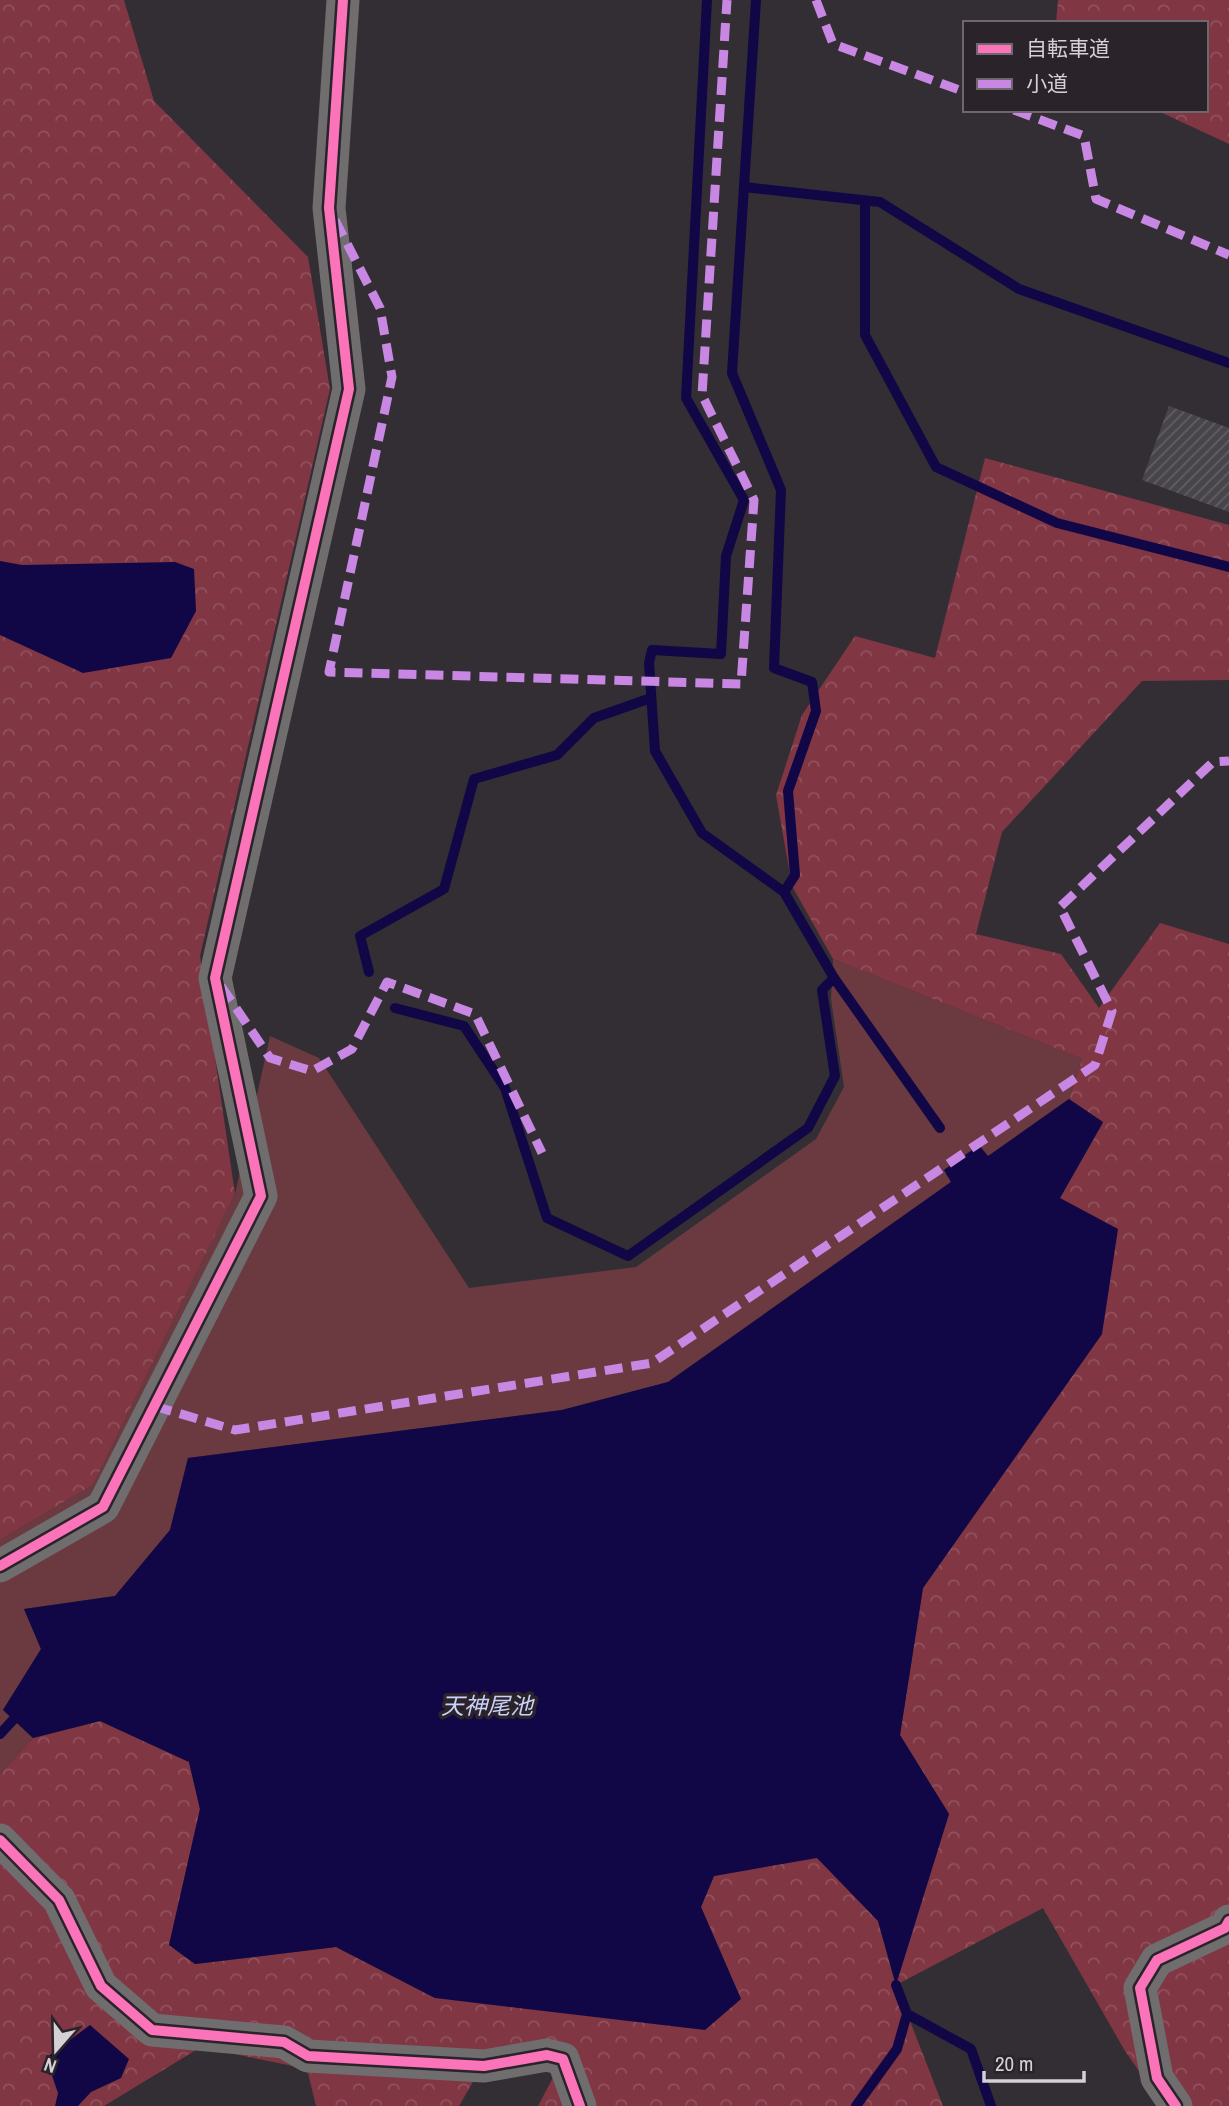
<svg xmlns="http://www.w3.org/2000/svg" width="1229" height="2106" font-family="'Archivo Narrow','Noto Sans JP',sans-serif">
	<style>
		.green { fill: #6b3a41 }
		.forest { fill: url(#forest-crowns) }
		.water { fill: #120746 }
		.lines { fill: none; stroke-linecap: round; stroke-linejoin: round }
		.stream { stroke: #120746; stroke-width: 10 }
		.building { fill: url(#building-hatch) }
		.street { stroke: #6f6d6e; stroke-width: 33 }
		.quiet { stroke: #c787e3; stroke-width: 9; stroke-dasharray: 18 9; stroke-linecap: butt }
		.cycleway-casing { stroke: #2a232a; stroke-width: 15 }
		.cycleway { stroke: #fb73b8; stroke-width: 10 }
		.labels { text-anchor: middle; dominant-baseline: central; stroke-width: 7; stroke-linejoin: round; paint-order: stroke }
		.water-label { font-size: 23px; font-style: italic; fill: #c9d0f9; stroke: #2a232a }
	</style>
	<defs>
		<pattern id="forest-crowns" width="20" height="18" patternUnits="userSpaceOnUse" patternTransform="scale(1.75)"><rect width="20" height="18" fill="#803643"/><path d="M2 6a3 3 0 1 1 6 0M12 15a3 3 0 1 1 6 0" fill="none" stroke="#91525d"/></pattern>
		<pattern id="building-hatch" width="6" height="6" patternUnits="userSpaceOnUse" patternTransform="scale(1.75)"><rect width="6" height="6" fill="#48454a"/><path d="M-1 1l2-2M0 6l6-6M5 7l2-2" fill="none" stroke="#625f63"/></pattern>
	</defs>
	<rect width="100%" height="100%" fill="#332e33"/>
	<!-- green -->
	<path class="green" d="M833 959 1082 1059 1069 1099 988 1157 979 1146 944 1170 951 1182 668 1382 562 1410 188 1458 170 1530 115 1596 24 1609 41 1649 3 1710 33 1738 0 1774V1540L93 1485 235 1194 270 1036 319 1058 469 1288 636 1267 816 1139 844 1087 831 999Z"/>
	<!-- forest -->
	<g class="forest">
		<path d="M0 0H124L154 101 308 257 330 389 200 956 235 1194 93 1485 0 1540Z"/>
		<path d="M1058 0H1229V144L1156 110H1206V23H1056Z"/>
		<path d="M985 458 1229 525V680L1142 681 1002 832 976 934 1061 954 1099 1008 1160 923 1229 944V2106H1163L1125 2051 1043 1908 896 1985 943 2106H538L557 2070 477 2075 459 2106H316L307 2069 201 2047 104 2106H0V1774L33 1738 100 1721 189 1762 200 1809 169 1945 195 1964 336 1947 435 1998 741 1999 701 1907 714 1876 817 1857 878 1921 895 1983 949 1814 900 1735 923 1588 1102 1334 1060 1198 1103 1123 1069 1099 1082 1059 833 959 792 886 776 795 802 715 855 636 935 658Z"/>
	</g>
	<!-- water -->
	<g class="water">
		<path d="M0 561 22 565 175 562 194 569 196 611 171 658 83 673 0 635Z"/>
		<path d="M1069 1099 1103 1122 1060 1198 1118 1229 1102 1334 923 1588 900 1735 949 1814 896 1985 878 1921 817 1858 714 1876 701 1907 741 1999 705 2030 435 1998 336 1947 195 1964 169 1945 200 1809 189 1762 100 1721 33 1738 3 1710 41 1649 24 1609 115 1596 170 1530 188 1458 562 1410 668 1382 951 1182 944 1170 979 1145 988 1156Z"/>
		<path d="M90 2025 129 2059 121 2078 91 2092 78 2106H55L58 2093 46 2058Z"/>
	</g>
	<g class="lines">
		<!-- stream -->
		<g class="stream">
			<path d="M707 0 686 398 744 500 726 556 721 654 652 650 649 663 655 751 702 833 784 892 834 978 940 1128"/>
			<path d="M756 0 732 373 781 490 774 668 812 682 816 711 788 791 795 875 784 892"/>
			<path d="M744 187 880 202 1019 289 1229 363"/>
			<path d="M865 201V335L936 467 1057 523 1229 567"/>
			<path d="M369 972 360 936 444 889 474 779 557 755 594 718 651 698"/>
			<path d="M395 1008 464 1026 505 1088 547 1218 628 1256 808 1128 835 1076 822 990 834 978"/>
			<path d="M0 1734 13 1720"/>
			<path d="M907 2014 971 2049 991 2106"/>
			<path d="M856 2106 897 2049 907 2014 896 1985"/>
		</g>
	</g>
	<!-- building -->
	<path class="building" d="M1169 406 1229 428V512L1142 480Z"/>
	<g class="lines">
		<!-- street -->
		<g class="street">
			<path d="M0 1566 103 1507 261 1196 215 978 349 389 329 208 343 0"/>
			<path d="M0 1840 59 1900 101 1986 152 2030 284 2042 308 2056 484 2066 547 2055 563 2059 580 2106"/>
			<path d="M1176 2106 1157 2078 1140 1988 1157 1960 1225 1928 1229 1921"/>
		</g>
		<!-- quiet -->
		<g class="quiet">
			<path d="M816 0 833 44 965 92"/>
			<path d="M1014 110 1084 136 1096 199 1229 255"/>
			<path d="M335 220 380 308 392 377 329 672 741 684 754 500 702 395 727 0"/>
			<path d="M221 986 270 1058 312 1071 352 1049 387 982 475 1014 542 1153"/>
			<path d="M154 1406 235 1430 652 1363 1095 1065 1112 1011 1060 907 1213 762 1229 761"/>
		</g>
		<defs>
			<g id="cycleway">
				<path d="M0 1566 103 1507 261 1196 215 978 349 389 329 208 343 0"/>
				<path d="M0 1840 59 1900 101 1986 152 2030 284 2042 308 2056 484 2066 547 2055 563 2059 580 2106"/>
				<path d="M1176 2106 1157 2078 1140 1988 1157 1960 1225 1928 1229 1921"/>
			</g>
		</defs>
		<!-- cycleway casing -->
		<use href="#cycleway" class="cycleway-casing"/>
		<!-- cycleway -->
		<use href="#cycleway" class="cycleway"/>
	</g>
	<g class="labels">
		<!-- water labels -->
		<g class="water-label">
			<text x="487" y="1705">天神尾池</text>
		</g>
	</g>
	<!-- legend -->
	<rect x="963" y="21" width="245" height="91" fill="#2a232a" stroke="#6e686e" stroke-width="2"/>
	<rect x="977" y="44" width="35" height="10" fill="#fb73b8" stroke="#6e686e" stroke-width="2"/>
	<text x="1026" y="56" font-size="21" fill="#d5d0d5">自転車道</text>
	<rect x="977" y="79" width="35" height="10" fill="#c787e3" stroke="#6e686e" stroke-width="2"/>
	<text x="1026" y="91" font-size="21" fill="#d5d0d5">小道</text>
	<!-- north arrow -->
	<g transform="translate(56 2050) rotate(200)" stroke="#2a232a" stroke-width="5" paint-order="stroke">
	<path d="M0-5L12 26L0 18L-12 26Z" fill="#d5d0d5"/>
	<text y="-10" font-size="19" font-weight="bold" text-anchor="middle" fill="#d5d0d5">N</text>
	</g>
	<!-- scale -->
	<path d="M984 2071v10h100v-10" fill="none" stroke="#d5d0d5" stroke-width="3.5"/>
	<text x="995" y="2071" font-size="21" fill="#d5d0d5" stroke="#2a232a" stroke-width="5" paint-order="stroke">20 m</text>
</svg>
